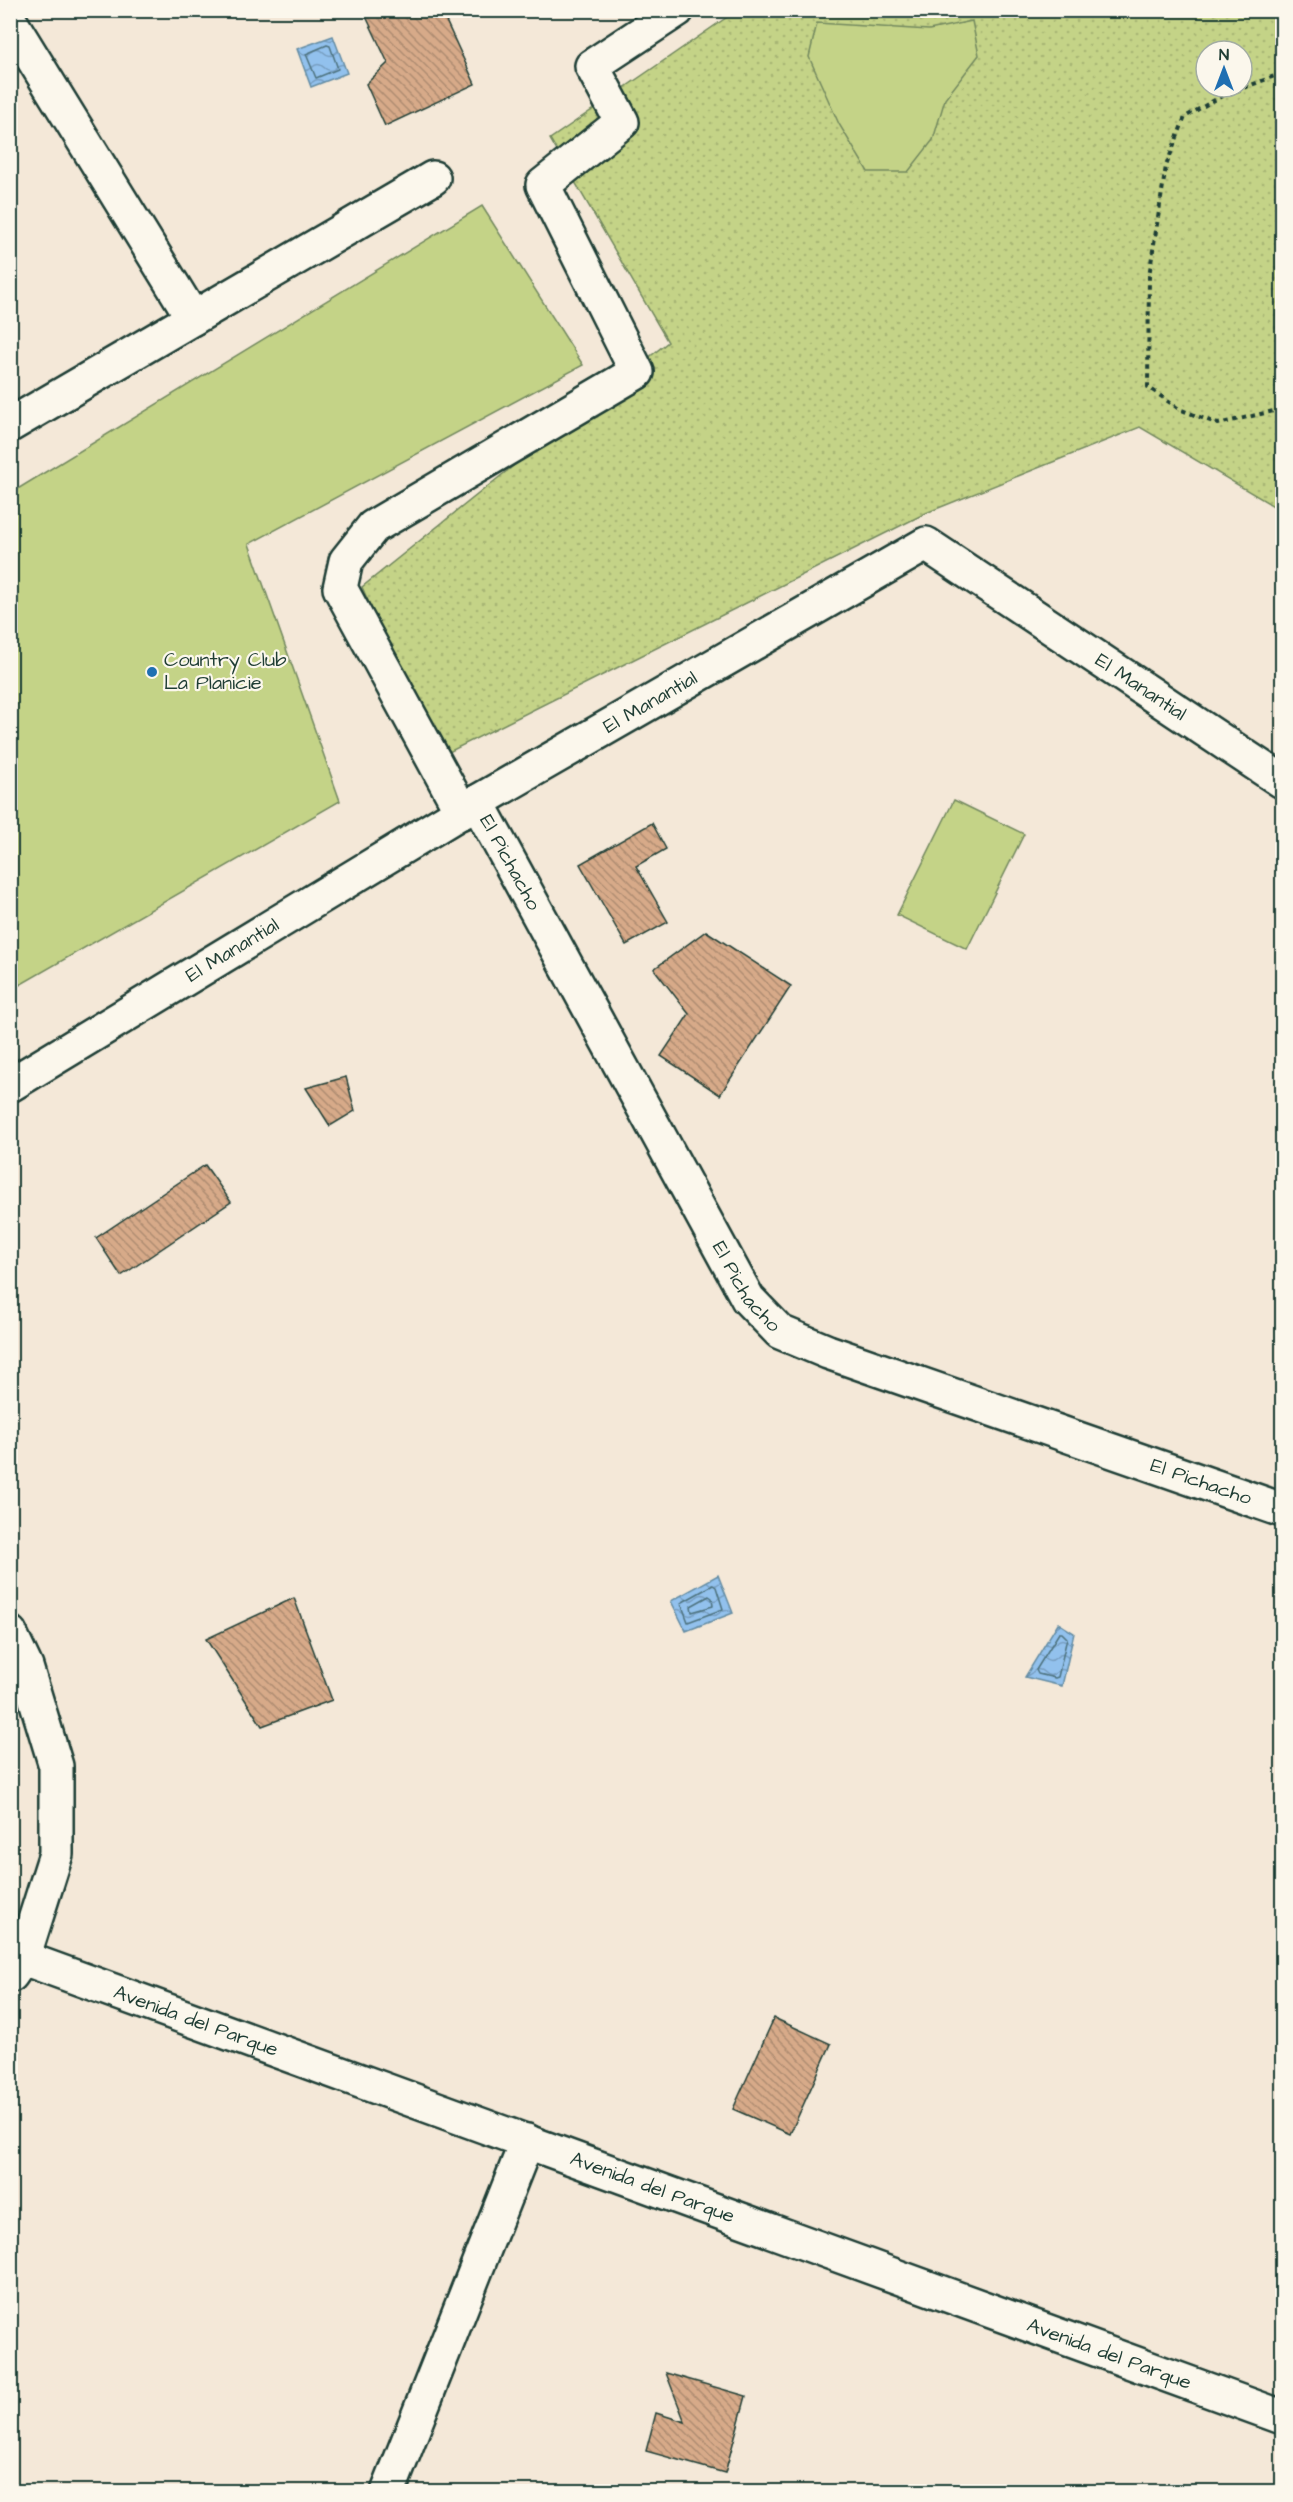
<svg xmlns="http://www.w3.org/2000/svg" width="1293" height="2502" font-family="'Architects Daughter',sans-serif">
	<style>
		.grass { fill: url(#grass-dots); stroke: #72885e; stroke-width: 1.5; fill-rule: evenodd }
		.pitch { fill: #c4d387; stroke: #72885e; stroke-width: 1.5 }
		.water { fill: url(#water-waves); stroke: #648ca3; stroke-width: 1.5 }
		.lines { fill: none; stroke-linecap: round; stroke-linejoin: round }
		.shore { stroke: #4d727e; stroke-width: 1.5 }
		.building { fill: url(#building-back-hatch); stroke: #1f3d34; stroke-width: 1.5 }
		.minor-casing { stroke: #1f3d34; stroke-width: 38 }
		.path { stroke: #1f3d34; stroke-width: 4; stroke-dasharray: 4.5 4.5; stroke-linecap: butt }
		.minor { stroke: #fbf7ec; stroke-width: 33 }
		.poi-dot { fill: #1f6fb2; stroke: #fbf7ec; stroke-width: 2 }
		.labels { text-anchor: middle; dominant-baseline: central; stroke-width: 4.5; stroke-linejoin: round; paint-order: stroke }
		.poi-label { font-size: 20px; fill: #1f3d34; stroke: #fbf7ec; text-anchor: start }
		.street-label { font-size: 20px; fill: #1f3d34; stroke: #fbf7ec }
	</style>
	<defs>
		<pattern id="grass-dots" width="8" height="8" patternUnits="userSpaceOnUse" patternTransform="scale(1.5)"><rect width="8" height="8" fill="#c4d387"/><path d="M2 2h.1M6 6h.1" fill="none" stroke="#a8b675" stroke-width="1.8" stroke-linecap="round"/></pattern>
		<pattern id="water-waves" width="16" height="10" patternUnits="userSpaceOnUse" patternTransform="scale(1.5)"><rect width="16" height="10" fill="#92c1ed"/><path d="M0 5q4-4 8 0t8 0" fill="none" stroke="#779ec1"/></pattern>
		<pattern id="building-back-hatch" width="6" height="6" patternUnits="userSpaceOnUse" patternTransform="scale(1.5)"><rect width="6" height="6" fill="#d7aa89"/><path d="M-1 5l2 2M0 0l6 6M5-1l2 2" fill="none" stroke="#ae8c71"/></pattern>
	</defs>
	<rect width="100%" height="100%" fill="#f4e8d8"/>
	<filter id="ink" filterUnits="userSpaceOnUse"><feTurbulence type="fractalNoise" baseFrequency=".0167" numOctaves="2"/><feDisplacementMap in="SourceGraphic" scale="12" xChannelSelector="R" yChannelSelector="G"/><feConvolveMatrix kernelMatrix="1 2 1 2 8 2 1 2 1" color-interpolation-filters="sRGB"/></filter>
	<g filter="url(#ink)">
		<!-- grass -->
		<path class="grass" d="M736 11H1282V511L1140 427 926 513 437 758 362 587 668 342 550 139ZM1206 51H1242V87H1206Z"/>
		<!-- pitch -->
		<g class="pitch">
			<path d="M972 21 979 55 945 99 933 140 908 172H868L839 124 809 57 817 23 929 30Z"/>
			<path d="M482 206 583 365 249 544 340 801 11 990V493Z"/>
			<path d="M954 800 1024 834 967 949 897 915Z"/>
		</g>
		<!-- water -->
		<g class="water">
			<path d="M333 36 347 73 311 87 297 49Z"/>
			<path d="M718 1575 733 1613 686 1631 671 1601Z"/>
			<path d="M1058 1623 1074 1633 1062 1686 1025 1677Z"/>
		</g>
		<g class="lines">
			<!-- shore -->
			<g class="shore">
				<path d="M327 45 330 46 338 69 316 78 306 54Z"/>
				<path d="M713 1585 716 1587 723 1609 688 1622 681 1603Z"/>
				<path d="M709 1596 712 1598 713 1606 692 1612 691 1606Z"/>
				<path d="M1059 1633H1062L1067 1638 1058 1677 1055 1678 1038 1674 1036 1670Z"/>
			</g>
		</g>
		<!-- building -->
		<g class="building">
			<path d="M363 10H441L475 84 385 126 366 84 388 63Z"/>
			<path d="M652 823 666 849 636 866 668 922 626 945 580 864Z"/>
			<path d="M706 931 791 986 720 1095 661 1056 689 1014 654 969Z"/>
			<path d="M346 1077 355 1111 330 1126 306 1088Z"/>
			<path d="M205 1165 231 1202 121 1276 96 1238Z"/>
			<path d="M294 1598 332 1700 262 1726 206 1639Z"/>
			<path d="M774 2018 831 2044 790 2134 733 2109Z"/>
			<path d="M666 2373 746 2396 725 2473 646 2451 656 2413 685 2422Z"/>
		</g>
		<g class="lines">
			<defs>
				<g id="minor">
					<path d="M10 21 193 318"/>
					<path d="M10 425 433 178"/>
					<path id="s1" d="M477 802 748 1299 780 1332 828 1352 1282 1510"/>
					<path d="M462 812 340 588 346 561 373 527 637 372 543 185 622 122 592 66 677 10"/>
					<path id="s2" d="M10 1085 477 802 926 544 1282 781"/>
					<path d="M10 1633 26 1667 56 1766V1854L23 1958 11 1975"/>
					<path id="s3" d="M23 1958 1282 2417"/>
					<path d="M388 2492 527 2141"/>
				</g>
			</defs>
			<!-- minor casing -->
			<use href="#minor" class="minor-casing"/>
			<!-- path -->
			<path class="path" d="M1282 73 1218 98 1185 117 1166 166 1149 276 1148 387 1179 409 1218 424 1282 409"/>
			<!-- minor -->
			<use href="#minor" class="minor"/>
		</g>
	</g>
	<!-- markers -->
	<circle class="poi-dot" cx="152" cy="672" r="6"/>
	<g class="labels">
		<!-- poi labels -->
		<g class="poi-label">
			<text x="164" y="660">Country Club<tspan x="164" dy="23">La Planicie</tspan></text>
		</g>
		<!-- street labels -->
		<g class="street-label">
			<text stroke="none"><textPath href="#s2" startOffset="1322">El Manantial</textPath></text>
			<text stroke="none"><textPath href="#s2" startOffset="746">El Manantial</textPath></text>
			<text stroke="none"><textPath href="#s1" startOffset="69">El Pichacho</textPath></text>
			<text stroke="none"><textPath href="#s2" startOffset="260">El Manantial</textPath></text>
			<text stroke="none"><textPath href="#s1" startOffset="555">El Pichacho</textPath></text>
			<text stroke="none"><textPath href="#s1" startOffset="1059">El Pichacho</textPath></text>
			<text stroke="none"><textPath href="#s3" startOffset="184">Avenida del Parque</textPath></text>
			<text stroke="none"><textPath href="#s3" startOffset="670">Avenida del Parque</textPath></text>
			<text stroke="none"><textPath href="#s3" startOffset="1156">Avenida del Parque</textPath></text>
		</g>
	</g>
	<!-- margin -->
	<rect width="1293" height="2502" fill="none" stroke="#fbf7ec" stroke-width="36"/>
	<rect x="18" y="18" width="1257" height="2466" fill="none" stroke="#1f3d34" stroke-width="2" filter="url(#ink)"/>
	<!-- north arrow -->
	<g transform="translate(1224 69)"><circle r="28" fill="#fbf7ec" stroke="#a3ada2" stroke-width="1.5"/>
	<path d="M0-4.5L10 22L0 15L-10 22Z" fill="#1f6fb2"/>
	<text y="-9" font-size="16" font-weight="bold" text-anchor="middle" fill="#1f3d34">N</text>
	</g>
</svg>
